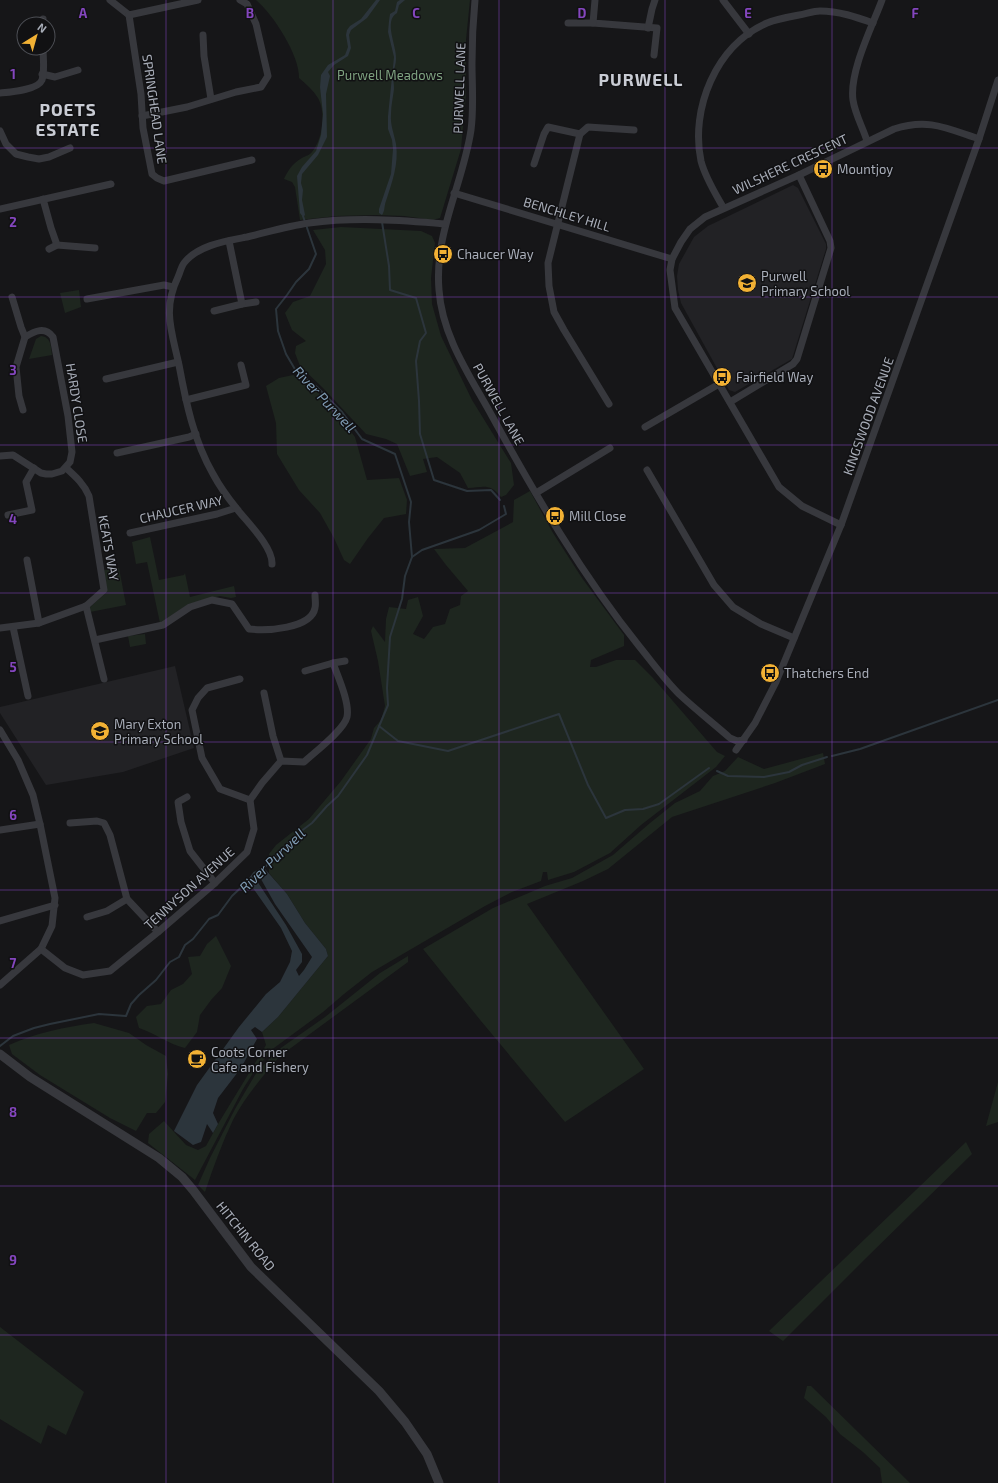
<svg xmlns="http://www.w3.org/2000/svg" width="998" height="1483" font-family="'Exo 2',sans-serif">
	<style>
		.built { fill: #222225 }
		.green { fill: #1e261f }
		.water { fill: #2c353c }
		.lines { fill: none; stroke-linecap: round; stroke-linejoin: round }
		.stream { stroke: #2c353c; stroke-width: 2 }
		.minor { stroke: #37383d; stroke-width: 7 }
		.tertiary { stroke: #37383d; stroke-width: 9 }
		.grid { fill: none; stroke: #8446be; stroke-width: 1; stroke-opacity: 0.55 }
		.labels { text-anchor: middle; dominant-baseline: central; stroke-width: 3; stroke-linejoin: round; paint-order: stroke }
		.park-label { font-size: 13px; fill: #7fa381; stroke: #111113 }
		.street-label { font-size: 13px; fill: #a8adb8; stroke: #111113 }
		.poi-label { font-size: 13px; fill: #a8adb8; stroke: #111113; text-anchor: start }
		.water-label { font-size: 14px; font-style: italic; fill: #7f9bb3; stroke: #111113 }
		.district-label { font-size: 17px; font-weight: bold; letter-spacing: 1px; fill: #c9ccd4; stroke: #111113 }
		.grid-label { font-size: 13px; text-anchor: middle; font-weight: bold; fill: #8446be; stroke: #111113; stroke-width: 3; stroke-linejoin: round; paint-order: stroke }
	</style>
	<rect width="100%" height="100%" fill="#161618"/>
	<!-- built -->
	<g class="built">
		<path d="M793 185 798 188 826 244V249L792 359 735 392 729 390 681 303 678 290 677 276 679 264 694 237 708 226Z"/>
		<path d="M175 666 194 748 123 772 46 785 0 713V707Z"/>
	</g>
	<!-- green -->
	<g class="green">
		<path d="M256 0H470L466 40V95L461 149 440 218 433 220 404 216 376 215 337 216 300 220 295 187 292 182 284 179C288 170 293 163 302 158 305 156 310 155 312 152 323 139 326 112 318 98 313 90 306 84 299 78 300 56 273 14 256 0Z"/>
		<path d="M341 227 421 231 432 236 435 243 431 278 432 304 441 336 472 400 511 463 514 485 506 495 501 497C490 483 484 487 468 488L460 473 437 457 423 459 427 472 410 476 397 444 386 439 366 434 323 388 300 366 295 353 296 346 306 341 292 330 285 313 293 302 310 296 326 264 325 250 313 230Z"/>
		<path d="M79 290 81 307 65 313 60 293Z"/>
		<path d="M41 336C51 337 51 346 52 355L29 359 36 339Z"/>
		<path d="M293 375 311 386 331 406 355 437 367 480 399 478 407 500 406 514 384 518 368 538 350 564 344 560 334 538 320 513 299 490 277 454 276 423 266 386 279 378Z"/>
		<path d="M530 491 553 533 582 578 624 635V646L591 660 590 667H596L616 660H635L653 678 717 752 725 756 716 767 641 825 610 853 574 872 548 880 547 872H543L541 881 512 892 485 906 372 972 344 994 323 1012 274 1048 255 1070 243 1089 195 1180 148 1143 149 1134 164 1121 186 1145 198 1150 206 1146 218 1124 266 1045 262 1032 278 1017 328 956 326 949 305 923 287 894 269 873V854L276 845 309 819 341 781 371 739 374 728 381 720 385 706 378 661 371 631 373 626 385 642 386 619 389 607 406 609 408 600 418 597 423 616 413 634 424 639 433 627 445 624 450 609 460 605 461 596 468 591 446 565 434 549 465 548 513 522 514 500Z"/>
		<path d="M150 537 159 580 184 575 185 573 190 597 234 586 236 597 231 598 220 596 189 604 160 623 147 562 136 564 132 542Z"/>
		<path d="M119 568 126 605 90 612 89 608 107 592 104 570Z"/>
		<path d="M145 634 146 644 130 647 128 636Z"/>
		<path d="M823 753 825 764 775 783 672 817 608 869 583 881 527 904 644 1069 565 1122 481 1021 423 949 493 908 545 886 572 878 613 855 650 823 675 803 700 791 713 776 725 771 738 757 764 769Z"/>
		<path d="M216 936 231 966 222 988 211 1000 200 1015 197 1032 185 1048C168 1044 155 1033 139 1028L136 1017 147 1006 161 1004 171 990 183 984 192 974 188 957 200 956 207 944Z"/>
		<path d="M408 956V962L280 1056C263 1076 245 1097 233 1120 222 1143 213 1168 205 1192L198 1185 210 1158 235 1109 255 1075 275 1052 325 1017 380 973Z"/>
		<path d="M94 1023 129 1033 146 1045 166 1056 168 1074 165 1102 156 1113H147L136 1131 110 1118 40 1075 12 1054 9 1045C36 1033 65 1027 94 1023Z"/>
		<path d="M998 1082V1122L986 1126Z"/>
		<path d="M966 1142 972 1154 864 1260 783 1341 769 1331Z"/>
		<path d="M0 1327 84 1392 66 1435 48 1425 41 1444 0 1419Z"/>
		<path d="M807 1386H811L910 1483H882L880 1468 863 1452 840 1434 826 1417 804 1398Z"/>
	</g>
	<!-- water -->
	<g class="water">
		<path d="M376 0H380L367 18 351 30 349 35 351 48 348 56 334 65 328 72 330 76 326 94 327 137 318 155 302 174 301 183 303 190 302 200 305 215 303 217 300 213 297 176 302 167 316 151 321 135 323 114 320 87 321 75 328 65 345 55 348 47 346 35 347 30 350 26 361 19Z"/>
		<path d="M400 0H405L399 5 397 13C383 21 397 46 396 59 396 64 394 69 393 74 393 79 394 84 394 89 393 97 391 106 391 114 390 125 394 133 396 144 399 164 392 182 386 201 384 206 385 211 382 215L379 213V209L391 174 393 149 392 140 388 129V116L394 57 388 32 389 21 390 14 395 11 397 2Z"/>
		<path d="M265 869 287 894 305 923 326 949 328 956 278 1017 262 1032 255 1027 251 1030 257 1039 241 1068 218 1098 213 1113 218 1124 213 1133 207 1124 201 1142 193 1145 174 1131 197 1085 239 1027 266 994 280 982 290 962 292 951 281 928 248 881 252 876 257 881 286 925 302 954V962L296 970 299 976 304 970 312 957 275 904 257 872Z"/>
	</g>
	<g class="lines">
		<!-- stream -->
		<g class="stream">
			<path d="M382 222 389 266 390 290 416 298 426 333 420 341 416 361 419 401 420 434 434 480 467 491 491 490 500 500"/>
			<path d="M412 557 422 550 479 530 506 514 504 506"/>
			<path d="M379 726 398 741 448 751 559 714 588 785 606 818 625 810 643 809 659 804 709 768"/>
			<path d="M832 756 860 749 998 700"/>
			<path d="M717 771 728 776 764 777 789 772 802 765 827 757"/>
			<path d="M0 1046 13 1036 34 1028 50 1024 99 1014 126 1016 131 1004 139 995 156 980 170 962 179 957 185 945 193 939 209 919 218 915 232 896 248 881 254 873 265 867 296 835 312 823 327 806 338 796 367 755 388 705 387 688 390 637 402 599 405 576 412 557 409 522 411 502 395 454 362 439 342 412 317 387 296 371 286 354 278 331 276 309 287 295 296 282 309 269 316 254 303 216"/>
		</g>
		<!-- minor -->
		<g class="minor">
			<path d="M110 0 129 15"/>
			<path d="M475 0C473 21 472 42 472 63 472 85 474 108 471 130 463 184 434 233 439 290 442 336 470 376 492 416 536 496 582 575 639 646 652 662 664 679 679 694 695 709 713 723 730 738L737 741 744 740"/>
			<path d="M595 0 593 23 657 28 654 55"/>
			<path d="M723 0 749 34"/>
			<path d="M129 15 141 94 143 128 152 174 157 178 164 181 252 160"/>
			<path d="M129 15 198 0"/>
			<path d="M568 23H593"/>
			<path d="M42 24 43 19"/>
			<path d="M648 28 652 9 655 0"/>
			<path d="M203 35 204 56 211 99"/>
			<path d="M42 74 55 77 78 70"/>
			<path d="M0 93C10 92 38 90 42 80 45 70 43 58 43 48"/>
			<path d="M142 116 187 107 236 92 261 87 268 76 256 24 247 4 240 0"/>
			<path d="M0 131 6 144 16 154 28 157 39 159 49 157 70 148"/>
			<path d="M867 141C863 128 855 114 853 100 849 72 872 27 882 0"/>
			<path d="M534 164 544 134 548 127 580 134"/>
			<path d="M454 193 672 259"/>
			<path d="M43 199 51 228 57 245 95 248"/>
			<path d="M723 207C715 193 705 177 701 161 690 109 716 45 767 23 777 19 788 17 799 15 806 14 813 11 820 11 839 11 856 17 873 23"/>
			<path d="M0 209 111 184"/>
			<path d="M49 249 57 245"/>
			<path d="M12 297 21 327 25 337 16 367 19 396 23 410"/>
			<path d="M87 299 164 285 173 287"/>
			<path d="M242 304 256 302"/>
			<path d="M214 311 242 304 229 241"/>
			<path d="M106 379 178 362"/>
			<path d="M186 400 246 385 241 365"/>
			<path d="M730 402 793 364 797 359 831 248 830 241 799 175"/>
			<path d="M609 404 564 330 554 312 549 286 548 263 580 134 588 127 634 130"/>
			<path d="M645 427 719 384"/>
			<path d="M117 453 189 437 196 434"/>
			<path d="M0 456 13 455 41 473 46 474H52L62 471 70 462 72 452 68 416 53 337C45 326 35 331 25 337"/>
			<path d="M647 470 714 585 733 607 761 624 794 638"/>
			<path d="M536 493 610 448"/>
			<path d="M8 515 32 510 26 482 34 468"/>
			<path d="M841 525 802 506 779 487 675 308 670 270 672 259 681 242 690 229 705 217 799 175 894 129C928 118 946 128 979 139"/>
			<path d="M130 533 217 514 236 508"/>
			<path d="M27 560 39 623"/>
			<path d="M272 564C273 547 247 522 237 509 228 498 220 487 213 474 194 441 186 403 179 365 172 332 162 310 178 277 180 273 181 267 184 263 198 245 226 241 247 237 268 232 288 226 309 223 355 217 400 220 445 224"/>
			<path d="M86 606 104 679"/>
			<path d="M13 627 28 696"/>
			<path d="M0 628 39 623 86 606 104 590 89 496C84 484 76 477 66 468"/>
			<path d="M95 640 163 625 190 607 212 600 232 604 249 629C266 631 311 629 315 608 316 604 315 599 315 595"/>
			<path d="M333 663 345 661"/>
			<path d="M240 679 207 688 198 698 192 710 202 758 220 789 250 800"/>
			<path d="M264 693 273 736 281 761"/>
			<path d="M0 730 18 760 33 795 40 824 55 898 52 926 41 949 0 985"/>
			<path d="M736 750 755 723 776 682 841 525 979 139 998 80"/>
			<path d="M187 797 178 802 181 822 190 851 215 883"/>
			<path d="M70 823 97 821 104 823 110 835 127 899 158 932"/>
			<path d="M0 830 40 824"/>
			<path d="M87 917 107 911 127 899"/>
			<path d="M0 921 55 905"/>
			<path d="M41 949 65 968 83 975 110 971 158 932 215 883 247 852 254 829 250 800 262 783 281 761 304 762C315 752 344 730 347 717 350 703 338 677 333 663L305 671"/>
		</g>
		<!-- tertiary -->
		<path class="tertiary" d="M0 1054 30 1077 159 1158 182 1177 193 1190 251 1267 379 1391 405 1422 427 1454 439 1483"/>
	</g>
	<!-- grid -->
	<path class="grid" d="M166 0V1483M333 0V1483M499 0V1483M665 0V1483M832 0V1483M0 148H998M0 297H998M0 445H998M0 593H998M0 742H998M0 890H998M0 1038H998M0 1186H998M0 1335H998"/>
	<!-- icons -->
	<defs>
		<symbol id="bus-disc" viewBox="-11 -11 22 22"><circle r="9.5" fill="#f2b134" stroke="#111113"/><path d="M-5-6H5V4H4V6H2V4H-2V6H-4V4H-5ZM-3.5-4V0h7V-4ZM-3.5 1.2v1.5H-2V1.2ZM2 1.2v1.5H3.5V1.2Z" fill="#111"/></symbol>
		<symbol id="school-disc" viewBox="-11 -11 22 22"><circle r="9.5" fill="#f2b134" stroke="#111113"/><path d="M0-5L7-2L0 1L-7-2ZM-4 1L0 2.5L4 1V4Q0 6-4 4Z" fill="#111"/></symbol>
		<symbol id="cafe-disc" viewBox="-11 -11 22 22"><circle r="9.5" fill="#f2b134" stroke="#111113"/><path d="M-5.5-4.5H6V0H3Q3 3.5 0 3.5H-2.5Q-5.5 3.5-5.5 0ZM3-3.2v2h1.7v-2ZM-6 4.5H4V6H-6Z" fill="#111"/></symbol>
	</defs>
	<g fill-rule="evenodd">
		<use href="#bus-disc" x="812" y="158" width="22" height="22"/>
		<use href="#bus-disc" x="432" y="243" width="22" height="22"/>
		<use href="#school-disc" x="736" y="272" width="22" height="22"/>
		<use href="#bus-disc" x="711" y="366" width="22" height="22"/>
		<use href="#bus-disc" x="544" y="505" width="22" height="22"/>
		<use href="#bus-disc" x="759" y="662" width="22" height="22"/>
		<use href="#school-disc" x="89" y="720" width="22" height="22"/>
		<use href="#cafe-disc" x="186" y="1048" width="22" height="22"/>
	</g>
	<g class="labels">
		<!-- park labels -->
		<g class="park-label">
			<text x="390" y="75">Purwell Meadows</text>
		</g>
		<!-- street labels -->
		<g class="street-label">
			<text transform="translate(459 88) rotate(-88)">PURWELL LANE</text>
			<text transform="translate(155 109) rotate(82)">SPRINGHEAD LANE</text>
			<text transform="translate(790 164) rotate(-25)">WILSHERE CRESCENT</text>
			<text transform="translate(567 214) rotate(17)">BENCHLEY HILL</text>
			<text transform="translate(77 403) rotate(81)">HARDY CLOSE</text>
			<text transform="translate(499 404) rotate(61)">PURWELL LANE</text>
			<text transform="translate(868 416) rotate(-70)">KINGSWOOD AVENUE</text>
			<text transform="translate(181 509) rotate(-13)">CHAUCER WAY</text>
			<text transform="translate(109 548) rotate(80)">KEATS WAY</text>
			<text transform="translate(189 888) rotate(-42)">TENNYSON AVENUE</text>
			<text transform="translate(246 1236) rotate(51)">HITCHIN ROAD</text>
		</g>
		<!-- poi labels -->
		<g class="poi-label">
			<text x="837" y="169">Mountjoy</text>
			<text x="457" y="254">Chaucer Way</text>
			<text x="761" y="276">Purwell<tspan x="761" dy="15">Primary School</tspan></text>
			<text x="736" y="377">Fairfield Way</text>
			<text x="569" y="516">Mill Close</text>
			<text x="784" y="673">Thatchers End</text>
			<text x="114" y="724">Mary Exton<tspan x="114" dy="15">Primary School</tspan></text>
			<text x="211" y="1052">Coots Corner<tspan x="211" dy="15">Cafe and Fishery</tspan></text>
		</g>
		<!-- water labels -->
		<g class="water-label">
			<text transform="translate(325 399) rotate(47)">River Purwell</text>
			<text transform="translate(272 860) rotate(-44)">River Purwell</text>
		</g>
		<!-- district labels -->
		<g class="district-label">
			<text x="641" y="79">PURWELL</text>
			<text x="68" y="109">POETS<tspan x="68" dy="20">ESTATE</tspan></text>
		</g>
	</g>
	<g class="grid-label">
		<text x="83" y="18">A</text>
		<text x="250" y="18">B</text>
		<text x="416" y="18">C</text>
		<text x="582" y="18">D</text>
		<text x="748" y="18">E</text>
		<text x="915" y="18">F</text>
		<text x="13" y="79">1</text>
		<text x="13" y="227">2</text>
		<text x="13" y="375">3</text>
		<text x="13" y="524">4</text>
		<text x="13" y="672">5</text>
		<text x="13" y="820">6</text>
		<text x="13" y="968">7</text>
		<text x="13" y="1117">8</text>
		<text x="13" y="1265">9</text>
	</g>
	<!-- north arrow -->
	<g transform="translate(36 36) rotate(37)"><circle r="19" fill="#111113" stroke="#4d4f55"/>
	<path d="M0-3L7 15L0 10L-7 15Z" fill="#f2b134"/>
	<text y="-6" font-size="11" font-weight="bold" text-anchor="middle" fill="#a8adb8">N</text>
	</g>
</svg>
